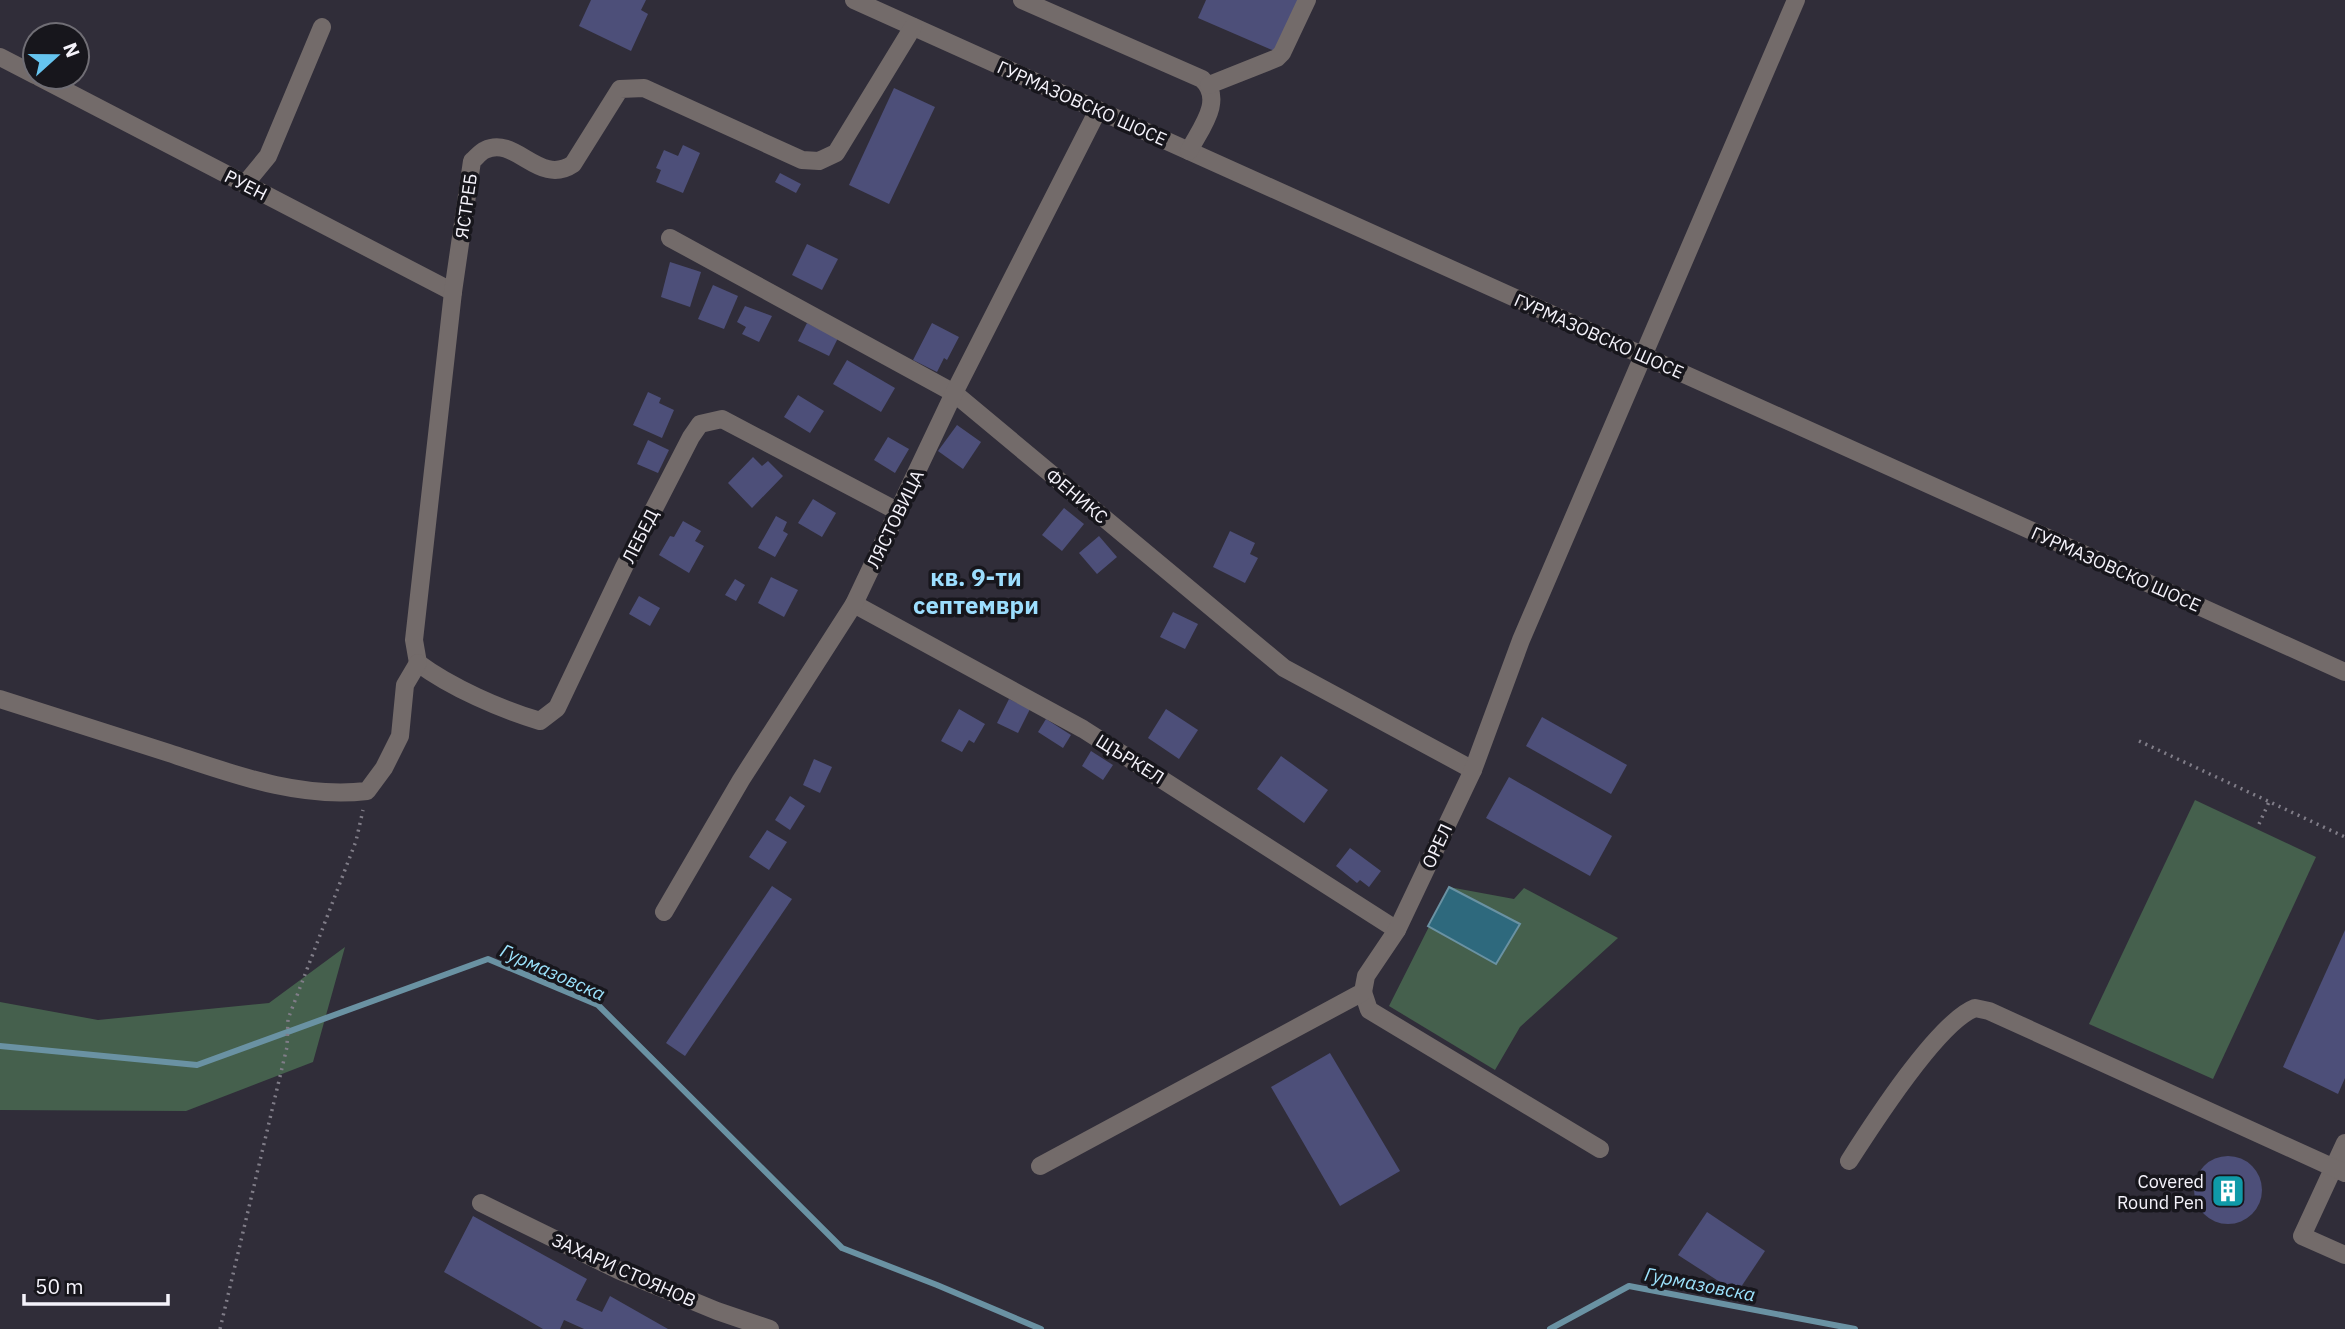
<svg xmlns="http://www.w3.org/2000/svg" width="2345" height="1329" font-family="'IBM Plex Sans',sans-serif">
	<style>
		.green { fill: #45604d }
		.water { fill: #2e697d; stroke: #6a92a3; stroke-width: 2 }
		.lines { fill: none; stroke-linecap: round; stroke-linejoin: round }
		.stream { stroke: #6a92a3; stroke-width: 6 }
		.building { fill: #4d4f79 }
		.path { stroke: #807d88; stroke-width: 3.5; stroke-dasharray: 2 5; stroke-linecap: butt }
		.minor { stroke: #736b6a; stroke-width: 18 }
		.labels { text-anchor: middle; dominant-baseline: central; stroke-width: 7; stroke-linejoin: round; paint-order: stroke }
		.street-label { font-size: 18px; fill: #f5f3fb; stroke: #17161c }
		.poi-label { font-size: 18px; fill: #f5f3fb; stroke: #17161c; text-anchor: end }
		.water-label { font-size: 19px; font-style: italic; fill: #9ce3fd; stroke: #17161c }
		.district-label { font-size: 24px; font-weight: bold; fill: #9cdefe; stroke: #17161c }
	</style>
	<rect width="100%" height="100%" fill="#302d39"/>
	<!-- green -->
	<g class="green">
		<path d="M2195 800 2316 857 2213 1079 2089 1024Z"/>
		<path d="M1449 887 1514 899 1524 888 1618 938 1520 1027 1495 1070 1389 1006Z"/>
		<path d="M345 947 313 1062 186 1111 0 1110V1002L98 1020 269 1003Z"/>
	</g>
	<!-- water -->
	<path class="water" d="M1449 887 1520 924 1496 964 1428 926Z"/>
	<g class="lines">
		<!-- stream -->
		<g class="stream">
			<path d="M0 1046 197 1065 488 959 598 1005 842 1248 937 1285 1041 1329"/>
			<path d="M1550 1329 1629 1286 1855 1329"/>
		</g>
	</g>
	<!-- building -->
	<g class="building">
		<path d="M591 0H646L641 10 648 14 631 51 579 26Z"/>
		<path d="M1206 0H1302L1279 53 1198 18Z"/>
		<path d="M894 88 935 107 889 204 849 185Z"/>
		<path d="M683 145 700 153 683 193 656 182 661 170 656 168 664 150 678 156Z"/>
		<path d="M780 173 801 184 796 193 775 182Z"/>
		<path d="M807 244 838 259 822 290 792 275Z"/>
		<path d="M670 262 701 272 690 307 661 297Z"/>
		<path d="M713 285 738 296 724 329 698 319Z"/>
		<path d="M745 306 772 316 759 342 742 334 746 327 737 322Z"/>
		<path d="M807 323 838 338 829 356 798 341Z"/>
		<path d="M932 323 959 337 947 360 944 358 937 372 913 360Z"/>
		<path d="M847 360 895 388 881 412 833 384Z"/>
		<path d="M648 392 661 398 659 403 674 410 662 438 633 425Z"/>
		<path d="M798 395 824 411 810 433 784 417Z"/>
		<path d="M957 425 981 442 963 469 938 451Z"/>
		<path d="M888 437 909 449 895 473 874 460Z"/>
		<path d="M648 440 669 450 658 473 637 464Z"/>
		<path d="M753 457 762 466 768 461 783 476 752 508 728 483Z"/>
		<path d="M813 499 836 513 822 537 798 523Z"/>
		<path d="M1064 508 1084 524 1062 551 1042 535Z"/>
		<path d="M776 516 787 522 783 531 788 534 775 557 758 548Z"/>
		<path d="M683 521 701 531 695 541 704 546 689 573 659 555 670 536 674 537Z"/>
		<path d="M1230 531 1255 543 1250 554 1258 558 1245 583 1213 567Z"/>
		<path d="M1099 536 1117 557 1097 574 1079 553Z"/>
		<path d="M771 577 798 590 784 617 758 603Z"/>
		<path d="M735 579 745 585 736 601 725 595Z"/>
		<path d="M639 596 660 608 650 626 629 614Z"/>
		<path d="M1173 612 1198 624 1185 649 1160 637Z"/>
		<path d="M1009 699 1030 709 1018 733 997 723Z"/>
		<path d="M959 709 985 724 974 743 969 740 962 752 941 741Z"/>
		<path d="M1166 709 1198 730 1179 759 1148 738Z"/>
		<path d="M1542 717 1627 765 1611 794 1526 746Z"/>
		<path d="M1046 719 1071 735 1063 748 1038 732Z"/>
		<path d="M1091 751 1113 765 1103 780 1082 766Z"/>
		<path d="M1281 756 1328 790 1304 823 1257 789Z"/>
		<path d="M814 759 832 767 820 793 803 785Z"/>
		<path d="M1509 777 1612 836 1590 876 1486 818Z"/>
		<path d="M790 796 805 806 790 830 775 820Z"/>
		<path d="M767 830 787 842 769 870 749 857Z"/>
		<path d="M1350 848 1381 871 1369 887 1360 880 1357 883 1336 866Z"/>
		<path d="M772 886 792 899 685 1056 666 1043Z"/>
		<path d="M2345 930V1078L2338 1094 2283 1067Z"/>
		<path d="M1330 1053 1400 1171 1340 1206 1271 1087Z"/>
		<circle cx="2228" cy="1190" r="34"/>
		<path d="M1707 1212 1765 1251 1737 1293 1678 1255Z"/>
		<path d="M473 1216 587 1279 576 1300 602 1312 610 1296 668 1329H584L564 1320 560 1329H543L444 1272Z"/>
	</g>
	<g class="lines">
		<!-- path -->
		<g class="path">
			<path d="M2139 741 2345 837"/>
			<path d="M2259 824 2269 802"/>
			<path d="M220 1329 287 1047 288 1019 356 841 363 810"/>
		</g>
		<!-- minor -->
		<g class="minor">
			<path d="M854 0 2345 672"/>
			<path d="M1022 0 1202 79C1225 100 1200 129 1189 151"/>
			<path d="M0 57 35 75"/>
			<path d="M39 77 453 292"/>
			<path d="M1209 85 1277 58 1282 53 1307 0"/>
			<path d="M245 184 268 156 322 27"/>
			<path d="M670 238 954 393 1284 668 1473 770"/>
			<path d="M854 604 1083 729 1397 930"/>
			<path d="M418 663 414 640 453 292 472 161C476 158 480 152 485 150 516 135 539 187 573 164L620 89 644 88 802 160 819 161 836 153 913 27"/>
			<path d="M418 663C450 687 502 710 540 721L557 708 624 567 691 437 700 424 722 419 899 512"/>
			<path d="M0 699C56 717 112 735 169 753 233 774 298 799 367 791L384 768 400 736 405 685 418 663"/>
			<path d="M664 912 741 780 854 604 954 393 1098 110"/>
			<path d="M1363 992 1369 1010 1600 1149"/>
			<path d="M2345 1143 2302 1236 2345 1255"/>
			<path d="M1849 1161C1872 1125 1938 1022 1975 1008L1989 1011 2345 1173"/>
			<path d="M1040 1166 1363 992 1366 976 1397 930 1473 770 1521 640 1796 0"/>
			<path d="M481 1203 620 1271 717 1311 770 1329"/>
		</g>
	</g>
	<!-- icons -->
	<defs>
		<symbol id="building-square" viewBox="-11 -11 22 22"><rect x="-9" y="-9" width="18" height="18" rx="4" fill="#0f9aa8" stroke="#17161c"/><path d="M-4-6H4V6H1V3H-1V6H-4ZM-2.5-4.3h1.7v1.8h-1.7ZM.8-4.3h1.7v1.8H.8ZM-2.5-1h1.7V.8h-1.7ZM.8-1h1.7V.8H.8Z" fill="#fff"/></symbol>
	</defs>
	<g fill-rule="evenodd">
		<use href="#building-square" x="2209" y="1172" width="38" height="38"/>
	</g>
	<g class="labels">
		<!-- street labels -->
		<g class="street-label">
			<text transform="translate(1082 103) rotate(24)">ГУРМАЗОВСКО ШОСЕ</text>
			<text transform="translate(246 185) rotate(27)">РУЕН</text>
			<text transform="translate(466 206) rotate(-82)">ЯСТРЕБ</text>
			<text transform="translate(1599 336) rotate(24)">ГУРМАЗОВСКО ШОСЕ</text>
			<text transform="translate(1077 496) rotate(40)">ФЕНИКС</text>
			<text transform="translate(895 519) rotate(-64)">ЛЯСТОВИЦА</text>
			<text transform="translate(640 536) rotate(-63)">ЛЕБЕД</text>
			<text transform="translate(2116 569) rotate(24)">ГУРМАЗОВСКО ШОСЕ</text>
			<text transform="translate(1130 759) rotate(32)">ЩЪРКЕЛ</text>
			<text transform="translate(1437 846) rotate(-65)">ОРЕЛ</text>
			<text transform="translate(624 1270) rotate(24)">ЗАХАРИ СТОЯНОВ</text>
		</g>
		<!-- poi labels -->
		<g class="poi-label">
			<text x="2204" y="1181">Covered<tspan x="2204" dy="21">Round Pen</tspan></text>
		</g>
		<!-- water labels -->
		<g class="water-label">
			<text transform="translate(553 972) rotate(24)">Гурмазовска</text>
			<text transform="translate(1700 1284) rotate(11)">Гурмазовска</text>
		</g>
		<!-- district labels -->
		<g class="district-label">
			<text x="976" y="577">кв. 9-ти<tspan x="976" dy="28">септември</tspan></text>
		</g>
	</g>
	<!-- north arrow -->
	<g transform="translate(56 56) rotate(69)"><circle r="33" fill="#17161c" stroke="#706e75" stroke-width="2"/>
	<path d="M0-5L12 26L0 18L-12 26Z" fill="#66c4ef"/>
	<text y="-10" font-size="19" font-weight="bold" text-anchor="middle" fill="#f5f3fb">N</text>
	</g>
	<!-- scale -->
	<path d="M24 1294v10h144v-10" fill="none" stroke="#f5f3fb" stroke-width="3.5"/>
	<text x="35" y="1294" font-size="21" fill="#f5f3fb" stroke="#17161c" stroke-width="5" paint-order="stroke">50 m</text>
</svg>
